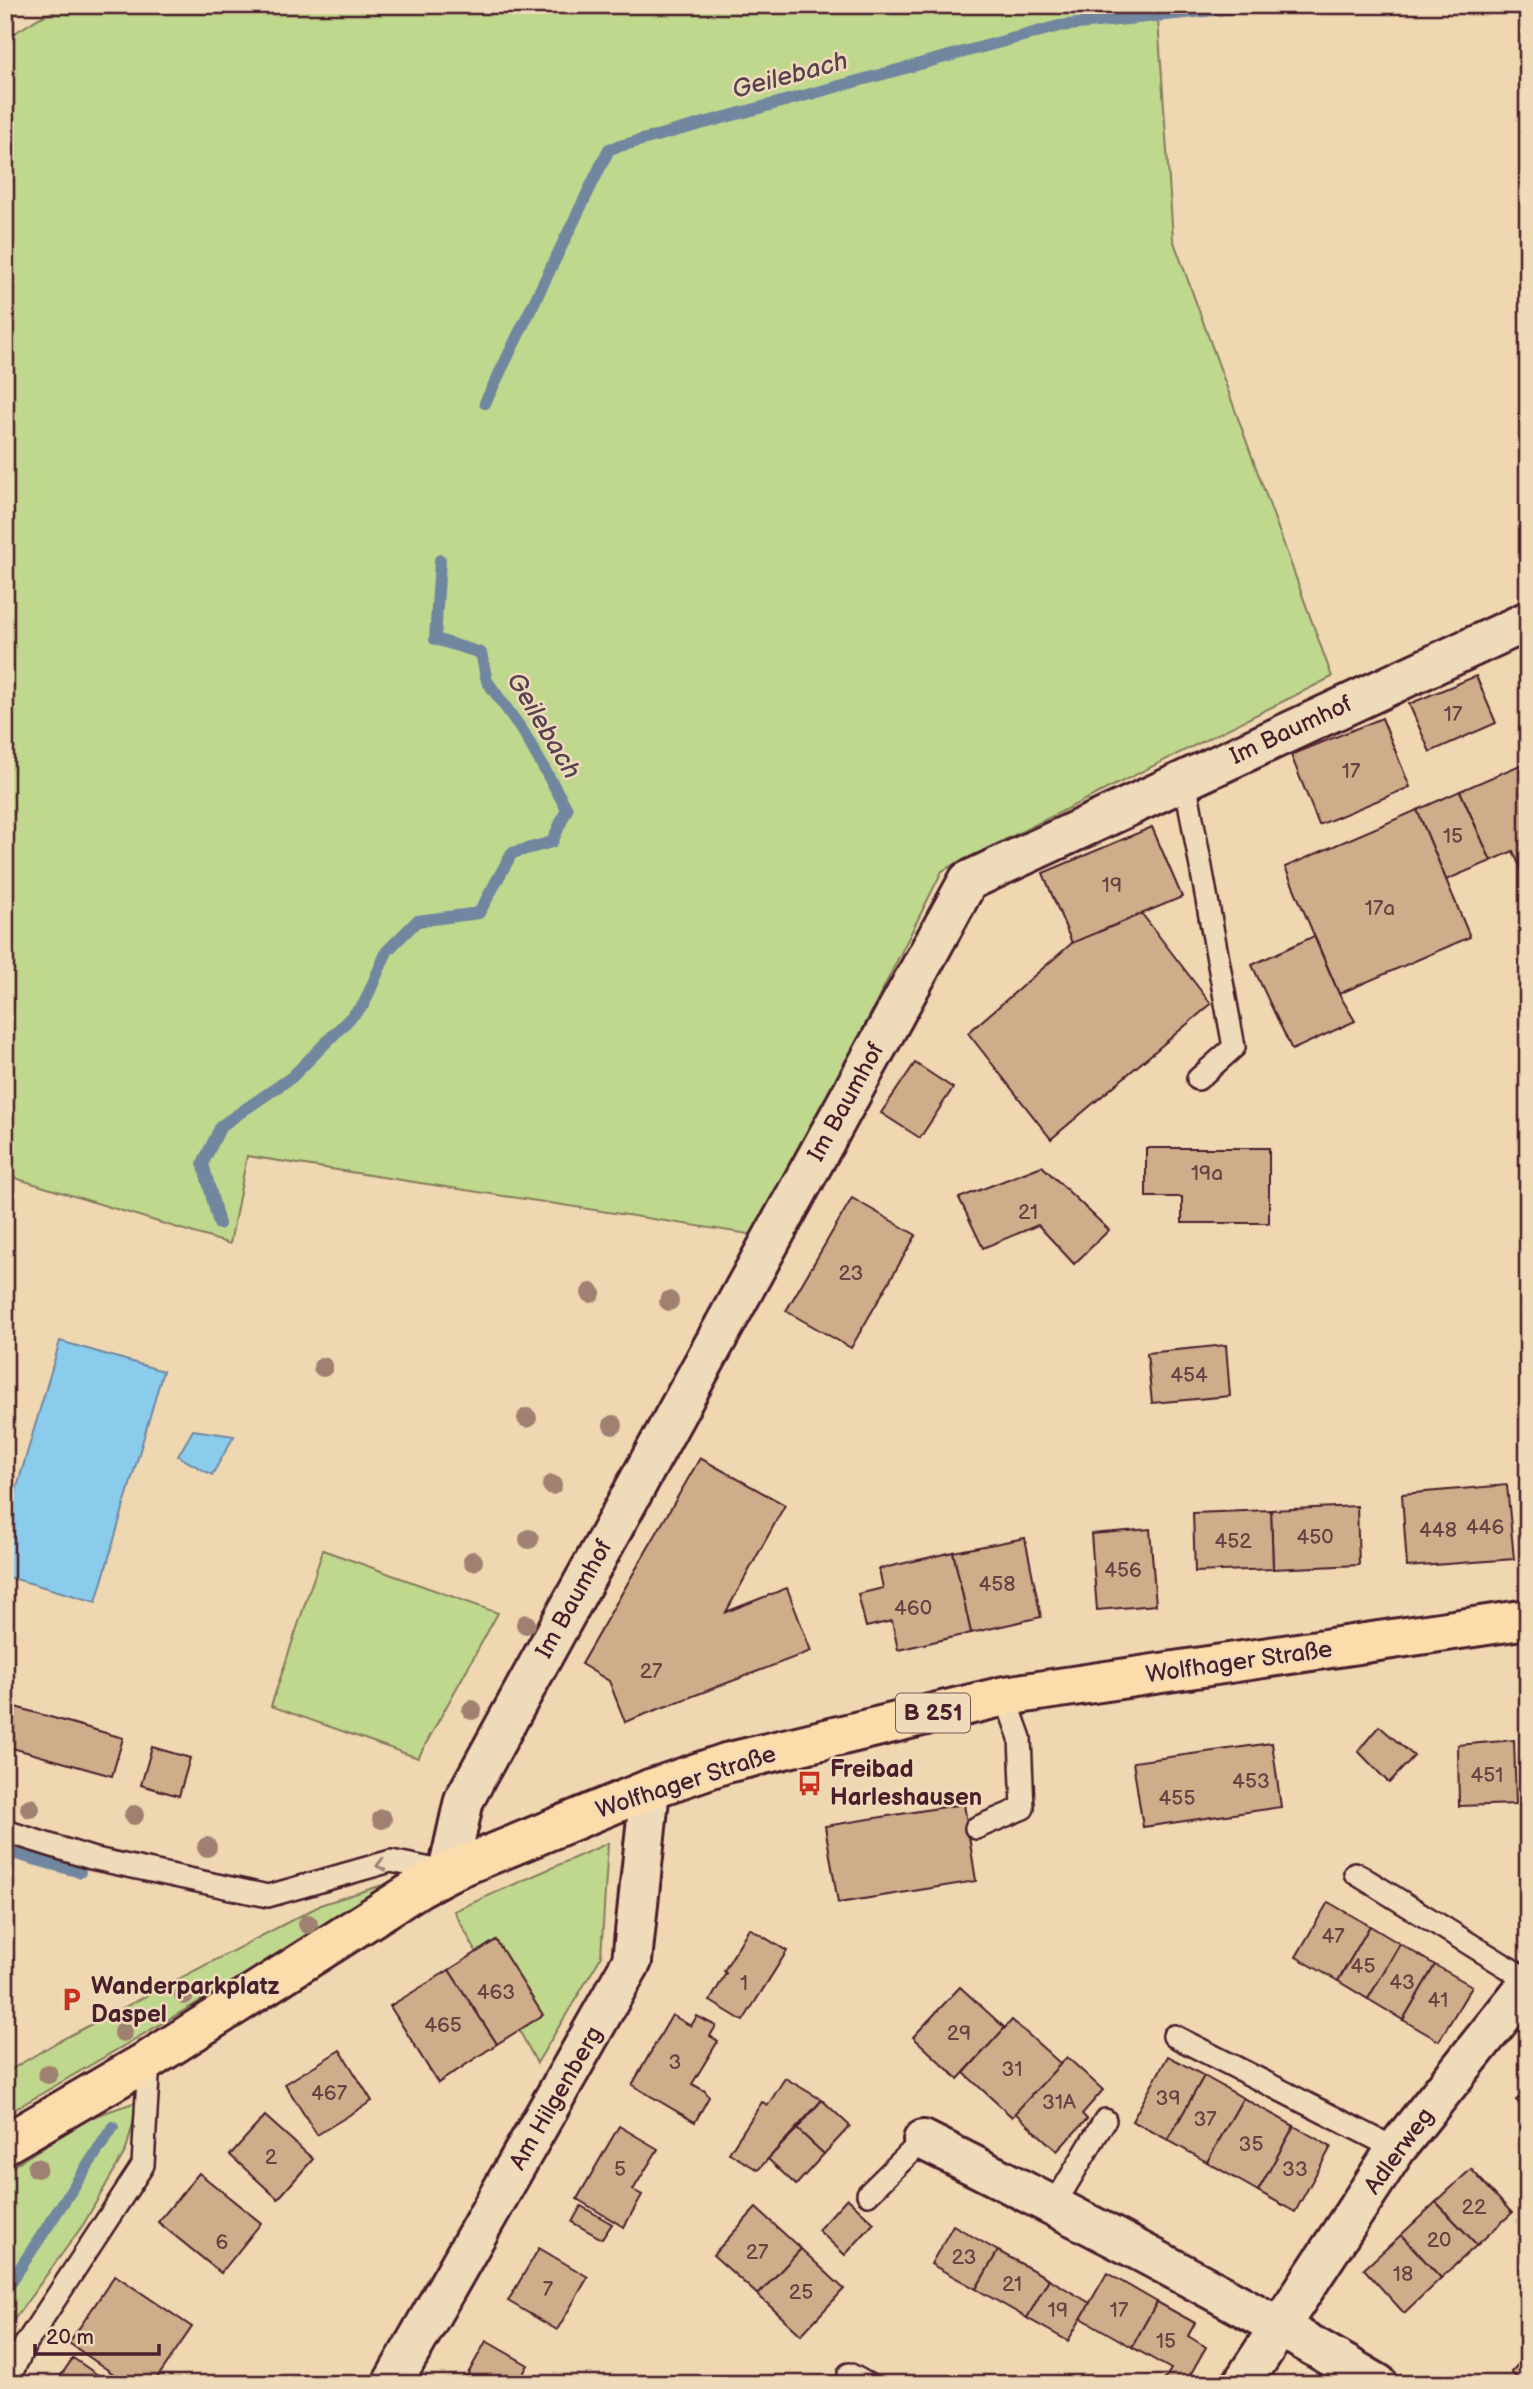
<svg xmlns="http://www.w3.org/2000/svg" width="1533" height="2389" font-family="'Balsamiq Sans',sans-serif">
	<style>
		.green { fill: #c0d78e; stroke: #857b5c; stroke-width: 2 }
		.water { fill: #8bccec; stroke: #71879f; stroke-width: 2 }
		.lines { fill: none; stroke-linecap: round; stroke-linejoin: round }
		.stream { stroke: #71879f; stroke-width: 12 }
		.building { fill: #cfad8a; stroke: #4a1f2b; stroke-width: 2 }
		.lane-casing { stroke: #4a1f2b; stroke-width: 26 }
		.street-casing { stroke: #4a1f2b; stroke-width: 44 }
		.primary-casing { stroke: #4a1f2b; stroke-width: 44 }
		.lane { stroke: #efdab9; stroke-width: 21 }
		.street { stroke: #efdab9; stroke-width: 38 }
		.primary { stroke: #fddcac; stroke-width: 38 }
		.tree { fill: #9e8170 }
		.oneway { stroke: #9c7c72 }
		.labels { text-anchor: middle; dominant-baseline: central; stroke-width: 5; stroke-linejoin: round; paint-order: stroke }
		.number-label { font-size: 21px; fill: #6b4243 }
		.shield { fill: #efdab9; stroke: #7c5756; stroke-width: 2 }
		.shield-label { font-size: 23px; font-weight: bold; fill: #4a1f2b }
		.street-label { font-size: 24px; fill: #4a1f2b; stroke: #efdab9 }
		.poi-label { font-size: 24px; font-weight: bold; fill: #4a1f2b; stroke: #efdab9; text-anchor: start }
		.water-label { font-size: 26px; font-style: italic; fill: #574252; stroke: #efdab9 }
	</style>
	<rect width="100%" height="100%" fill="#efd7b2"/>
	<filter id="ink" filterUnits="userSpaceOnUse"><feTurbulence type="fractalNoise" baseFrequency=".0143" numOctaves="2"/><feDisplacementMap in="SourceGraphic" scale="14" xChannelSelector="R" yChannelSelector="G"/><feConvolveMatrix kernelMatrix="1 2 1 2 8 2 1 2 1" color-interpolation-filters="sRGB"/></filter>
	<g filter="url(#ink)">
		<!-- green -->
		<g class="green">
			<path d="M69 5H1157L1173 239 1332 677 942 871 796 1163 755 1235 247 1156 230 1244 5 1175V39L39 18Z"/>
			<path d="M323 1550 498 1613 418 1758 271 1706Z"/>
			<path d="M608 1843 601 1957 537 2063 454 1911Z"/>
			<path d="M389 1883 392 1889 5 2115V2073L59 2041 323 1904Z"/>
			<path d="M139 2101 126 2150 83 2225 5 2332V2171L92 2117Z"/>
		</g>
		<!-- water -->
		<g class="water">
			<path d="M60 1341 163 1371 96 1602 5 1576V1528Z"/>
			<path d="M193 1430 234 1436 212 1475 178 1456Z"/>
		</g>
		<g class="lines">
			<!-- stream -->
			<g class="stream">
				<path d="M485 403 609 149 1059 26 1263 5"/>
				<path d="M219 1224 203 1163 221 1126 292 1077 364 1004 387 951 417 921 479 913 512 853 552 842 567 809 524 733 487 681 481 653 435 639 440 560"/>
				<path d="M5 1851 80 1872"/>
				<path d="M5 2291 113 2127"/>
			</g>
		</g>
		<!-- building -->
		<g class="building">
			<path d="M1528 255V301L1521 256Z"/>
			<path d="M1476 676 1496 723 1430 752 1409 704Z"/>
			<path d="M1382 718 1410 787 1319 825 1291 755Z"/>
			<path d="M1528 761V783L1520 765Z"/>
			<path d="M1520 765 1528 783V884L1513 851 1491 861 1460 791Z"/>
			<path d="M1460 791 1491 861 1446 880 1417 810Z"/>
			<path d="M1417 810 1470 937 1339 994 1285 867Z"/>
			<path d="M1152 827 1182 897 1072 943 1043 873Z"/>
			<path d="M1142 914 1211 1004 1051 1139 968 1033 1072 943Z"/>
			<path d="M1314 936 1339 994 1355 1021 1292 1050 1252 965Z"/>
			<path d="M1522 984H1528V1016H1523Z"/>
			<path d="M915 1063 953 1088 920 1138 881 1113Z"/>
			<path d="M1146 1148H1269V1223H1182V1197H1146Z"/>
			<path d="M1042 1166 1109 1230 1074 1264 1038 1225 983 1248 959 1198Z"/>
			<path d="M852 1198 916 1235 851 1348 786 1311Z"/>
			<path d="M1226 1345 1230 1396 1152 1403 1147 1353Z"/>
			<path d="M700 1458 785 1505 726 1612 787 1588 811 1651 625 1722 609 1681 581 1664Z"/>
			<path d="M1507 1485 1514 1559 1407 1567 1402 1494Z"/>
			<path d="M1357 1506 1359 1565 1273 1569 1271 1510Z"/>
			<path d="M1271 1510 1273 1569 1195 1572 1193 1513Z"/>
			<path d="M1150 1529 1156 1605 1097 1610 1091 1534Z"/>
			<path d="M1025 1538 1041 1617 971 1633 953 1552Z"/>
			<path d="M953 1552 971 1633 898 1650 892 1621 866 1627 858 1594 883 1588 879 1569Z"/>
			<path d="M5 1704 123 1738 112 1776 5 1746Z"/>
			<path d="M1379 1726 1414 1756 1389 1783 1358 1751Z"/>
			<path d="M1514 1740 1516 1804 1459 1806 1458 1745Z"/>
			<path d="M1272 1743 1281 1807 1143 1827 1133 1762Z"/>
			<path d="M152 1747 190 1758 179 1796 141 1785Z"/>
			<path d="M964 1804 976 1881 838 1903 825 1826Z"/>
			<path d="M1328 1902 1370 1926 1338 1981 1296 1957Z"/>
			<path d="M1370 1926 1400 1944 1368 1999 1338 1981Z"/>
			<path d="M749 1928 787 1951 743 2021 710 2001 726 1973 724 1971Z"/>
			<path d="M496 1940 543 2015 497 2044 449 1970Z"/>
			<path d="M1400 1944 1435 1965 1403 2020 1368 1999Z"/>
			<path d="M1435 1965 1472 1986 1439 2041 1403 2020Z"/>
			<path d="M449 1970 497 2044 438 2083 390 2006Z"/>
			<path d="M960 1987 1005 2028 958 2079 913 2037Z"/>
			<path d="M672 2015 691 2026 697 2016 716 2026 710 2036 718 2041 692 2084 705 2091 709 2097 695 2122 632 2085Z"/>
			<path d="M1012 2020 1061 2064 1012 2117 964 2073Z"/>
			<path d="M340 2050 372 2101 317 2135 285 2084Z"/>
			<path d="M1168 2056 1204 2076 1168 2140 1132 2121Z"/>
			<path d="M1067 2057 1103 2090 1082 2114 1087 2119 1057 2151 1015 2113Z"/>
			<path d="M1204 2076 1243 2098 1207 2162 1168 2140Z"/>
			<path d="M785 2078 822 2100 758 2170 729 2153 762 2102 768 2105Z"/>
			<path d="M1528 2090V2113L1516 2100Z"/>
			<path d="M1243 2098 1294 2126 1258 2191 1207 2162Z"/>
			<path d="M822 2100 850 2126 824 2154 797 2129Z"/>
			<path d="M265 2116 313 2159 278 2199 230 2155Z"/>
			<path d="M619 2126 658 2149 633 2190 642 2195 624 2227 577 2199Z"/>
			<path d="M1294 2126 1331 2147 1295 2212 1258 2191Z"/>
			<path d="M797 2129 824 2154 796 2185 768 2159Z"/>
			<path d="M1471 2169 1512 2213 1477 2245 1436 2202Z"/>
			<path d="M199 2173 261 2223 221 2273 158 2222Z"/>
			<path d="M847 2198 874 2223 845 2255 818 2230Z"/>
			<path d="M1436 2202 1477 2245 1441 2278 1401 2235Z"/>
			<path d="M581 2206 612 2224 602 2239 572 2222Z"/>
			<path d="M756 2208 801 2249 758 2295 713 2255Z"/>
			<path d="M953 2225 998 2251 976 2289 931 2264Z"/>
			<path d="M1401 2235 1441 2278 1404 2313 1364 2269Z"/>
			<path d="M539 2248 588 2277 557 2330 508 2301Z"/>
			<path d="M801 2249 844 2289 801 2335 758 2295Z"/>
			<path d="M998 2251 1049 2279 1027 2318 976 2289Z"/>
			<path d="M1107 2273 1157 2302 1132 2347 1081 2318Z"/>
			<path d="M115 2275 192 2327 153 2384H128L69 2343Z"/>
			<path d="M1049 2279 1090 2303 1068 2341 1027 2318Z"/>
			<path d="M1157 2302 1195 2323 1188 2336 1206 2347 1185 2384 1163 2382 1171 2369 1132 2347Z"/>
			<path d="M486 2341 528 2365 517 2384H469L464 2381Z"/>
			<path d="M1528 2354V2384H1523L1511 2372Z"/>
			<path d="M73 2358 111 2384H55Z"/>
		</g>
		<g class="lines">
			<defs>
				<g id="lane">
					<path d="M1185 780 1234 1047 1198 1079"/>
					<path d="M976 1828 1023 1808 1020 1738 1005 1696"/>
					<path d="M5 1831 91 1858 268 1896 391 1861 446 1872"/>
					<path d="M1355 1873 1528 1980"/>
					<path d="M1174 2036 1396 2149"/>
					<path d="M868 2194 923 2140"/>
					<path d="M1054 2205 1105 2120"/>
					<path d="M849 2374 867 2384"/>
					<path d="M6 2384 25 2345 143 2165 149 2060"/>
				</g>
				<g id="street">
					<path d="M448 1872 464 1800 968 881 1528 621"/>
					<path d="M923 2140C1077 2217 1230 2296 1378 2384"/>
					<path d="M392 2384 632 1961 650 1789"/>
					<path d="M1242 2384 1396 2149 1528 1984"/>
				</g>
				<path id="primary" d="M5 2144 149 2060 420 1887 448 1872 650 1789 726 1763 1005 1696 1528 1619"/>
			</defs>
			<!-- lane casing -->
			<use href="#lane" class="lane-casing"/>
			<!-- street casing -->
			<use href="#street" class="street-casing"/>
			<!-- primary casing -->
			<use href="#primary" class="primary-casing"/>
			<!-- lane -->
			<use href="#lane" class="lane"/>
			<!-- street -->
			<use href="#street" class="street"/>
			<!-- primary -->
			<use href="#primary" class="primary"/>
		</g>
		<!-- trees -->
		<g class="tree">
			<circle cx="591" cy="1293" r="10"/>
			<circle cx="669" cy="1301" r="10"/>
			<circle cx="323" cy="1367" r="10"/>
			<circle cx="527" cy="1418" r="10"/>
			<circle cx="613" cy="1425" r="10"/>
			<circle cx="552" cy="1485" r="10"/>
			<circle cx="529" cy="1539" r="10"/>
			<circle cx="473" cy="1561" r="10"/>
			<circle cx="526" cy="1624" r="10"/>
			<circle cx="472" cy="1710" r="10"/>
			<circle cx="30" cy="1808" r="10"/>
			<circle cx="134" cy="1815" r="10"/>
			<circle cx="382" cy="1819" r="10"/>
			<circle cx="207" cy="1847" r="10"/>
			<circle cx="308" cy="1924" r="10"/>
			<circle cx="184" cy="1995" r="10"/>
			<circle cx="123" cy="2032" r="10"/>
			<circle cx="48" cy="2074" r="10"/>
			<circle cx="37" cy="2168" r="10"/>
		</g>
		<!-- one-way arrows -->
		<defs><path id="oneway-chevron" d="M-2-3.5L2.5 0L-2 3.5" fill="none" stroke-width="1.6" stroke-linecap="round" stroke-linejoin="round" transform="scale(1.75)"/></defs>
		<use class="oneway" href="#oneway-chevron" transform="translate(381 1865) rotate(167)"/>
	</g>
	<!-- icons -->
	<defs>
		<symbol id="bus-bare" viewBox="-9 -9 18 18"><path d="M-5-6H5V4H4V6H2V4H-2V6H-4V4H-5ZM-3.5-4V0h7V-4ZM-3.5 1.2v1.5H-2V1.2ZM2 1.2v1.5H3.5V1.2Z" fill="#c8321e" stroke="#efdab9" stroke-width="2.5" paint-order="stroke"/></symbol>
		<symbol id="parking-bare" viewBox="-9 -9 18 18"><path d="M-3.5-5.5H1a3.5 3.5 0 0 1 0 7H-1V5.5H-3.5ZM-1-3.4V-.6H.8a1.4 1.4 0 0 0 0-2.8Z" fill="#c8321e" stroke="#efdab9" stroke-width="2.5" paint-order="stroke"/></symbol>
	</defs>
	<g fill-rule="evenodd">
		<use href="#bus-bare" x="792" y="1766" width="35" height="35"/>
		<use href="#parking-bare" x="54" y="1982" width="35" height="35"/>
	</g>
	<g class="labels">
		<!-- number labels -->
		<g class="number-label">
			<text x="1453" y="714">17</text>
			<text x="1351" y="771">17</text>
			<text x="1453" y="836">15</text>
			<text x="1112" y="885">19</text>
			<text x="1380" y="908">17a</text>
			<text x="1207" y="1173">19a</text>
			<text x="1028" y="1212">21</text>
			<text x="851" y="1273">23</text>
			<text x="1189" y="1375">454</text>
			<text x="1485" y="1527">446</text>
			<text x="1438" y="1530">448</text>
			<text x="1315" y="1537">450</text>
			<text x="1233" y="1541">452</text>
			<text x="1123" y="1570">456</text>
			<text x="997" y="1584">458</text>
			<text x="913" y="1608">460</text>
			<text x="651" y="1671">27</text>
			<text x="1487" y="1775">451</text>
			<text x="1251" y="1781">453</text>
			<text x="1177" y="1798">455</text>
			<text x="1333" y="1936">47</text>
			<text x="1363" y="1966">45</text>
			<text x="1402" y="1982">43</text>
			<text x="744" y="1983">1</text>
			<text x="496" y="1992">463</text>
			<text x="1438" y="2000">41</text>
			<text x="443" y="2025">465</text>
			<text x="959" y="2033">29</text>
			<text x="675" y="2062">3</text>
			<text x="1012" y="2069">31</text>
			<text x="329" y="2093">467</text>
			<text x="1168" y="2098">39</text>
			<text x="1059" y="2102">31A</text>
			<text x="1205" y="2119">37</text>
			<text x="1251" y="2144">35</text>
			<text x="271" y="2157">2</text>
			<text x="620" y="2169">5</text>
			<text x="1295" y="2169">33</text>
			<text x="1474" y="2207">22</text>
			<text x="1439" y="2240">20</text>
			<text x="222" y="2242">6</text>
			<text x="757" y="2252">27</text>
			<text x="964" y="2257">23</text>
			<text x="1403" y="2274">18</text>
			<text x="1012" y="2284">21</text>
			<text x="548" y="2289">7</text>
			<text x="801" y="2292">25</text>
			<text x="1058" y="2310">19</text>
			<text x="1119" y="2310">17</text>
			<text x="1166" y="2341">15</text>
		</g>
		<!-- shield labels -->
		<rect class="shield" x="896" y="1693.5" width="74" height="39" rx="5"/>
		<g class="shield-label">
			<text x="933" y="1713">B 251</text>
		</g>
		<!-- street labels -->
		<g class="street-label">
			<text transform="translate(1291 730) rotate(-25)">Im Baumhof</text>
			<text transform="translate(846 1102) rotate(-61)">Im Baumhof</text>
			<text transform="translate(574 1599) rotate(-61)">Im Baumhof</text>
			<text transform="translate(1239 1662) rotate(-8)">Wolfhager Straße</text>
			<text transform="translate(686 1782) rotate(-18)">Wolfhager Straße</text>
			<text transform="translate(556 2098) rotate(-60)">Am Hilgenberg</text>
			<text transform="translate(1399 2151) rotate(-54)">Adlerweg</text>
		</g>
		<!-- poi labels -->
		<g class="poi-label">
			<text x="830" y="1769">Freibad<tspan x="830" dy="28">Harleshausen</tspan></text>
			<text x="91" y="1986">Wanderparkplatz<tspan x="91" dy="28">Daspel</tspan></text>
		</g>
		<!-- water labels -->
		<g class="water-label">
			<text transform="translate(790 76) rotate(-15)">Geilebach</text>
			<text transform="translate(543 726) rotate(59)">Geilebach</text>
		</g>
	</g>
	<!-- margin -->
	<rect width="1533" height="2389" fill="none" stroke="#efdab9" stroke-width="28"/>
	<rect x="14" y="14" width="1505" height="2361" fill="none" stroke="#4a1f2b" stroke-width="2.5" filter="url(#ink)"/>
	<!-- scale -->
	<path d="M35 2344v10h124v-10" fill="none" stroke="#4a1f2b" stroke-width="3.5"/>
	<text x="46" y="2344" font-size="21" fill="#4a1f2b" stroke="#efdab9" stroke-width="5" paint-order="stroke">20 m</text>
</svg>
